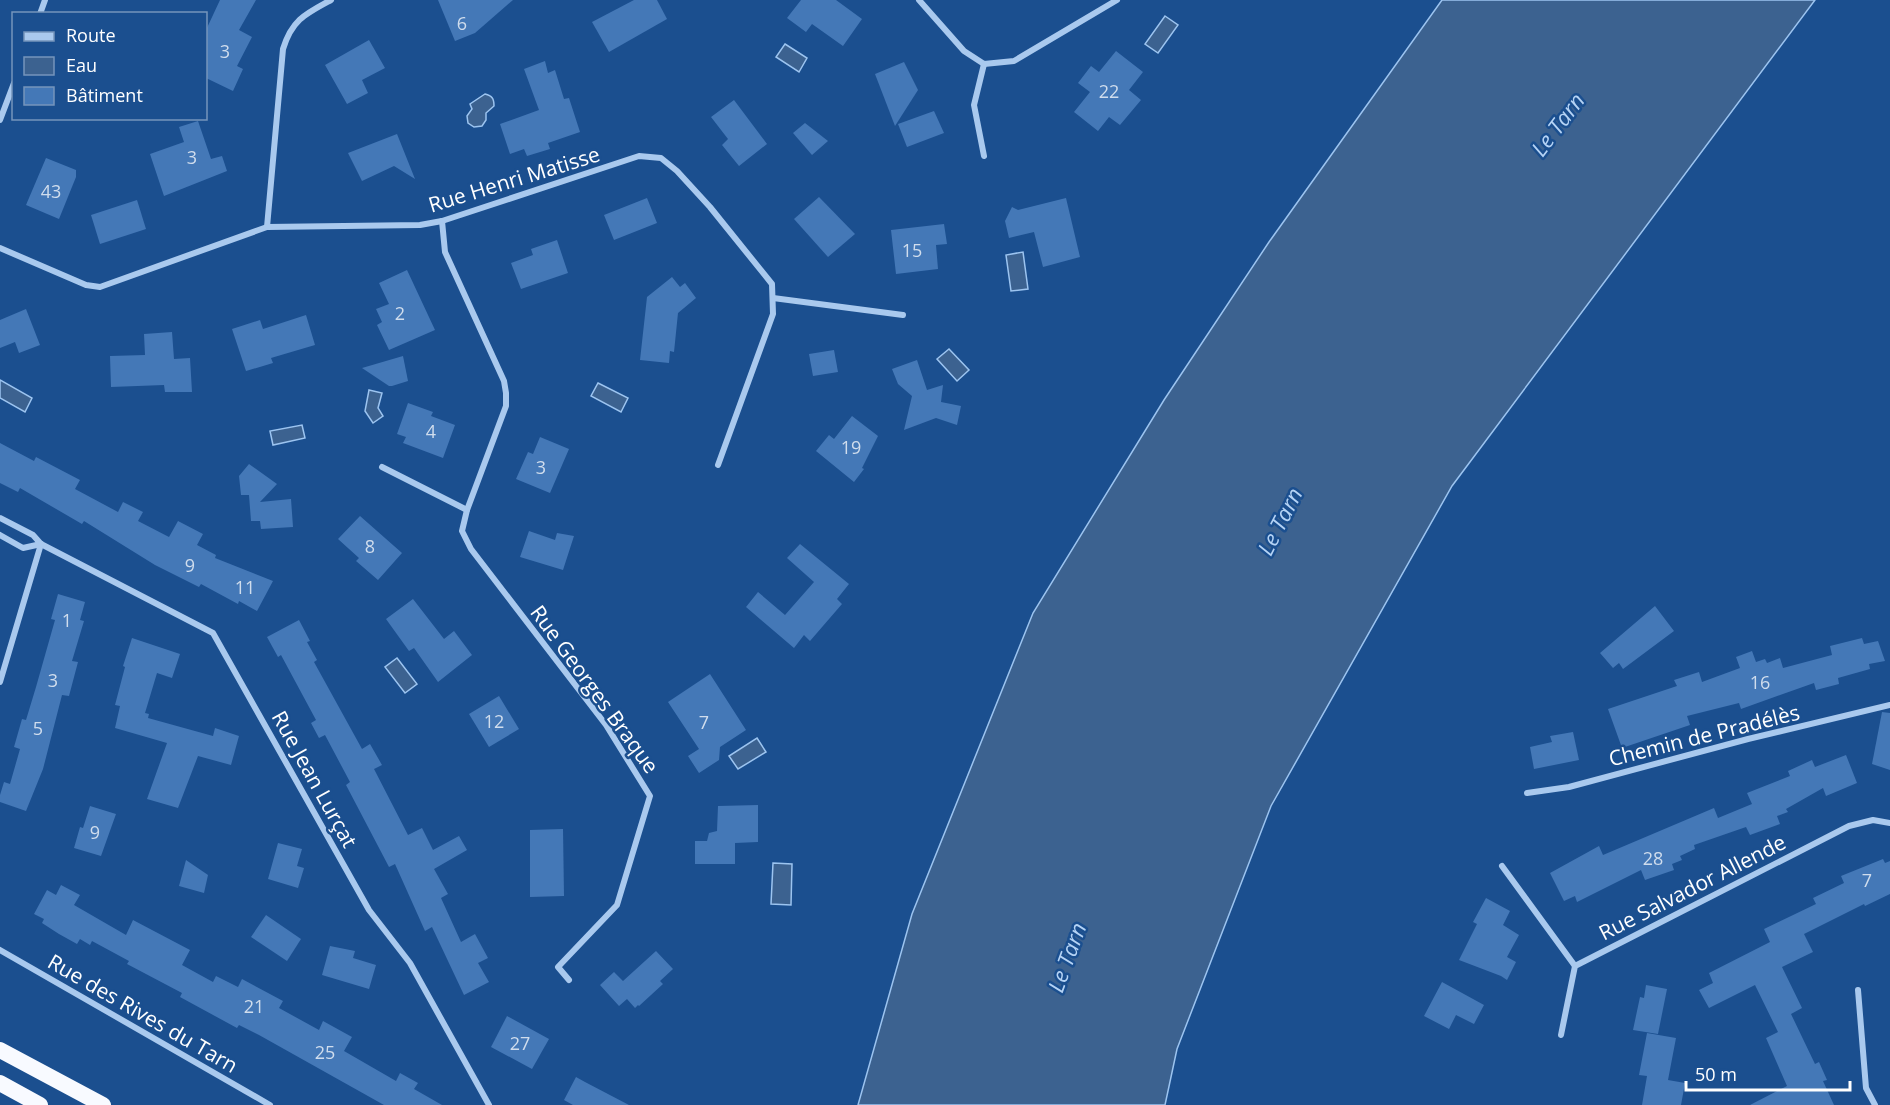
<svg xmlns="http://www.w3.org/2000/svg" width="1890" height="1105" font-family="'Open Sans',sans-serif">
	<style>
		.water { fill: #3c6290; stroke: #9cc4f0; stroke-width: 1.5 }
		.building { fill: #4478b7 }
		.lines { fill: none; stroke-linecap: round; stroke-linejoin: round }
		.minor { stroke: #a9c9ee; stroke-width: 6 }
		.trunk { stroke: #f8faff; stroke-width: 16 }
		.labels { text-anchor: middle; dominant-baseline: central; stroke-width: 5; stroke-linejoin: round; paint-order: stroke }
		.number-label { font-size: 18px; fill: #d0dded }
		.street-label { font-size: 21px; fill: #fff; stroke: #1b4f8f }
		.water-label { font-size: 22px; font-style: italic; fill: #b5d3f5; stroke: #1b4f8f }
	</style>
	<rect width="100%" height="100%" fill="#1b4f8f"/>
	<!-- water -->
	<g class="water">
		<path d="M1442 0H1815L1452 486 1271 806 1177 1049 1165 1105H858L912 914 1033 613 1164 400 1269 242Z"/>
		<path d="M1165 16 1178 25 1158 53 1145 44Z"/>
		<path d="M785 44 807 58 799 72 776 57Z"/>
		<path d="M485 94C492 96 494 98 494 106L486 113V120L482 126 474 127 468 123 467 116 472 109 470 104Z"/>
		<path d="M1023 252 1028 289 1011 291 1006 255Z"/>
		<path d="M949 349 969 370 957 381 937 359Z"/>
		<path d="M0 380 32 398 25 412 0 398Z"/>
		<path d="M598 383 628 398 621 412 591 396Z"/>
		<path d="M369 390 382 393 378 408 383 416 373 423 365 411Z"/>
		<path d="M302 425 305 438 273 445 270 431Z"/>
		<path d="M397 658 417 684 405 693 385 667Z"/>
		<path d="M757 738 766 752 738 769 729 756Z"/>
		<path d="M773 863 792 864 791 905 771 904Z"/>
	</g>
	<!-- building -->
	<g class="building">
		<path d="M220 0H256L239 30 252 37 237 66 243 69 233 91 206 78V30Z"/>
		<path d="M438 0H513L475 33 455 41Z"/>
		<path d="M634 0H657L667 19 609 52 592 22Z"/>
		<path d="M801 0H836L862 19 843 46 812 24 806 32 787 18Z"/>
		<path d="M369 40 385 68 362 80 368 93 347 104 325 65Z"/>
		<path d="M1116 51 1143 72 1129 90 1141 100 1120 125 1109 117 1098 131 1074 112 1090 92 1078 83 1091 66 1099 72Z"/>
		<path d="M545 61 548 73 555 70 564 99 569 98 580 132 548 143 550 149 527 156 524 149 510 154 500 124 539 110 524 69Z"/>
		<path d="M904 62 918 90 895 126 875 74Z"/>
		<path d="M734 100 767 144 739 166 722 145 728 139 711 117Z"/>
		<path d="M934 111 944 133 907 147 898 124Z"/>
		<path d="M198 121 211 159 222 156 227 171 164 196 150 154 184 142 179 127Z"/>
		<path d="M805 123 828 141 812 155 793 133Z"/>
		<path d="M397 134 415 179 394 166 362 181 348 153Z"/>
		<path d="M46 158 76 170V177L59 219 26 205Z"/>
		<path d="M819 197 855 234 828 257 794 219Z"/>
		<path d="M647 198 657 223 614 240 604 215Z"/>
		<path d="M1066 198 1080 257 1043 267 1034 232 1009 238 1005 221 1012 207 1018 210Z"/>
		<path d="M137 200 146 229 100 244 91 215Z"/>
		<path d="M944 224 947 244 936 245 938 269 896 274 891 230Z"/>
		<path d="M557 240 568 273 521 289 511 263 533 255 531 249Z"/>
		<path d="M407 270 435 330 389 350 377 325 382 322 376 309 389 304 379 283Z"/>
		<path d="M672 277 680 287 685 283 696 298 678 313 674 352 670 351 669 363 640 360 647 297Z"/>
		<path d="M26 309 40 345 19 353 15 342 0 348V320Z"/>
		<path d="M306 315 315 345 271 358 273 363 246 371 232 329 260 320 263 329Z"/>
		<path d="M172 332 174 359 190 358 192 392H165L164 385 111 387 110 356 145 355 144 334Z"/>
		<path d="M834 350 838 372 813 376 809 354Z"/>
		<path d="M403 356 408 381 392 386H389L362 368Z"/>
		<path d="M917 360 927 390 943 385 941 402 961 406 957 425 936 418 904 430 912 396 898 384 892 369Z"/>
		<path d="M408 403 433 412 431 416 455 425 443 458 403 443 406 437 397 434Z"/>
		<path d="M852 416 878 436 862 468 864 469 854 482 816 451 829 435 834 439Z"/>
		<path d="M540 437 569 449 550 493 516 479 528 452 533 454Z"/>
		<path d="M0 443 34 461 36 457 80 480 75 489 118 512 123 502 143 512 138 521 169 537 178 521 203 534 197 545 216 555 215 558 273 581 257 611 239 601 238 604 201 584 199 587 155 565 84 521 82 524 20 488 18 492 0 483Z"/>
		<path d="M249 464 277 484 260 502 291 499 293 527 261 529 260 521H251L249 495H241L239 476Z"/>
		<path d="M360 516 402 553 378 580 356 561 359 558 338 539Z"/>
		<path d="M529 531 555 540 557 533 574 536 563 570 520 557Z"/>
		<path d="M800 544 849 584 837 599 842 604 810 641 804 635 794 648 746 607 758 592 785 615 814 582 787 558Z"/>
		<path d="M58 594 85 602 80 620 84 621 72 661 78 662 69 696 62 695 43 769 26 811 0 802V795L4 782 10 784 20 749 14 747 22 719 26 720 36 687 55 620 51 619Z"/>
		<path d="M413 599 444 639 454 631 472 655 438 682 414 648 409 651 386 619Z"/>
		<path d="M1655 606 1674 631 1623 669 1619 663 1613 668 1600 653Z"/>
		<path d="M299 620 310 641 307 642 317 660 314 662 362 749 370 744 382 765 374 769 408 835 422 828 433 850 459 836 467 850 434 869 448 894 441 898 461 942 475 934 488 958 478 963 489 982 464 995 432 927 425 931 395 864 389 867 346 785 350 782 325 735 319 738 311 723 316 720 281 655 278 657 267 637Z"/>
		<path d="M132 638 180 654 172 678 157 673 145 713 149 714 148 718 213 736 215 728 239 736 231 765 198 756 178 808 147 799 167 743 115 728 120 706 115 705 125 667 123 666Z"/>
		<path d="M1862 638 1864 644 1878 641 1885 661 1869 664 1870 669 1838 678 1839 684 1816 690 1814 683 1741 709 1739 703 1687 716 1690 725 1622 748 1608 709 1677 686 1674 680 1699 672 1702 682 1740 668 1736 657 1752 651 1756 662 1765 659 1767 663 1780 658 1783 668 1832 655 1830 646Z"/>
		<path d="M710 674 746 730 720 747 719 760 699 773 688 756 699 749 668 702Z"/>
		<path d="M499 696 519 729 489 747 469 714Z"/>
		<path d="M1882 712 1890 713V770L1872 764Z"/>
		<path d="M1573 732 1579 760 1534 769 1530 747 1552 742 1550 736Z"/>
		<path d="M1846 755 1857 783 1826 796 1823 788 1786 809 1788 812 1777 816 1780 824 1750 835 1746 827 1694 845 1695 849 1680 856 1682 860 1672 864 1674 870 1645 880 1641 870 1577 902 1575 896 1564 901 1550 873 1599 846 1603 855 1714 808 1718 818 1752 804 1747 793 1790 776 1788 771 1812 760 1815 767Z"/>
		<path d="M758 805V842L735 843V864H695V841H707L709 833 717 831 718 806Z"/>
		<path d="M90 806 116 814 101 856 74 848 80 827 83 828Z"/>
		<path d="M563 829 564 896 530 897V830Z"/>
		<path d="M278 843 302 849 297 866 304 868 298 888 268 879Z"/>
		<path d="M1883 859 1885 863 1890 861V894L1865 906 1864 904 1804 934 1813 952 1782 967 1802 1008 1791 1014 1815 1064 1819 1062 1827 1080 1823 1081 1834 1105H1750L1787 1086 1766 1038 1778 1032 1755 985 1709 1008 1699 990 1713 983 1709 973 1770 942 1764 929 1816 904 1813 898 1844 883 1841 876Z"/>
		<path d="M186 860 208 875 204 893 179 886Z"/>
		<path d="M61 885 80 895 74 905 126 935 133 920 190 950 182 965 213 982 216 976 238 987 242 979 283 1001 279 1008 319 1030 323 1021 352 1037 344 1051 396 1081 400 1073 418 1083 414 1089 442 1105H384L259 1035 239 1025 237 1028 180 997 182 993 127 964 129 961 92 941 90 945 80 939 77 944 59 934 42 923 44 919 34 914 47 890 56 895Z"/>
		<path d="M1486 898 1510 911 1503 925 1519 935 1507 957 1516 962 1507 980 1501 976 1459 960 1477 924 1473 922Z"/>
		<path d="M266 915 301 939 287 961 251 937Z"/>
		<path d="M330 946 355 951 353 958 376 965 369 989 322 975Z"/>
		<path d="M656 951 673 969 660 981 663 984 639 1006 638 1005 635 1008 627 999 619 1006 600 985 614 972 623 981Z"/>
		<path d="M1442 982 1484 1005 1474 1024 1456 1015 1449 1029 1424 1016Z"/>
		<path d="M1646 985 1667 989 1658 1034 1633 1030 1640 997 1644 998Z"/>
		<path d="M507 1016 549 1039 532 1069 491 1047Z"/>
		<path d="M1647 1033 1676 1038 1668 1080 1685 1083 1681 1105H1642L1647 1076 1639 1075Z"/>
		<path d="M576 1077 585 1082 629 1105H573L564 1100Z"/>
	</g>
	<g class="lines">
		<!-- minor -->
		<g class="minor">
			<path d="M919 0 964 51 984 64 1014 61 1117 0"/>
			<path d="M40 14 45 0"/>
			<path d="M984 64 974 105 984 156"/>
			<path d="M0 120 14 83"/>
			<path d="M442 221 445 252 504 381 506 393V406L467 510 462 531 471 549 606 725 650 796 617 905 558 967 569 980"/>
			<path d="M267 227 283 49C292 20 305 14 331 0"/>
			<path d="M0 248 86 285 100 287 267 227 420 225 442 221 639 156 661 158 677 171 710 207 772 284 773 314 718 465"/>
			<path d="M773 298 903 315"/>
			<path d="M382 467 467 510"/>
			<path d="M0 518 33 535 41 544 213 633 369 910 410 963 489 1105"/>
			<path d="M0 535 23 548 41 544"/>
			<path d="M0 682 41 544"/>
			<path d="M1527 793 1569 787 1748 739 1890 705"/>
			<path d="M1502 866 1575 966"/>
			<path d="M0 950 270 1105"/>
			<path d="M1858 990 1866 1088 1875 1105"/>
			<path d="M1561 1035 1575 966 1849 826 1873 820 1890 823"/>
		</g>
		<!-- trunk -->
		<g class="trunk">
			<path d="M0 1050 103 1105"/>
			<path d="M0 1083 40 1105"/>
		</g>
	</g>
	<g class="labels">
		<!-- number labels -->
		<g class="number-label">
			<text x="462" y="23">6</text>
			<text x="225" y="51">3</text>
			<text x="1109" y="91">22</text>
			<text x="192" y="157">3</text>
			<text x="51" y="191">43</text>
			<text x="912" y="250">15</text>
			<text x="400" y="313">2</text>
			<text x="431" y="431">4</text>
			<text x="851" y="447">19</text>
			<text x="541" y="467">3</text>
			<text x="370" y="546">8</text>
			<text x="190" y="565">9</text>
			<text x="245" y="587">11</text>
			<text x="67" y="620">1</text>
			<text x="53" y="680">3</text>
			<text x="1760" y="682">16</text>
			<text x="494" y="721">12</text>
			<text x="704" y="722">7</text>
			<text x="38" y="728">5</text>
			<text x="95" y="832">9</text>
			<text x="1653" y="858">28</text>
			<text x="1867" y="880">7</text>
			<text x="254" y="1006">21</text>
			<text x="520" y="1043">27</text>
			<text x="325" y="1052">25</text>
		</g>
		<!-- street labels -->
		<g class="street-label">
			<text transform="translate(514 179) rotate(-17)">Rue Henri Matisse</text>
			<text transform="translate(595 689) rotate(54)">Rue Georges Braque</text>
			<text transform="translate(1704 735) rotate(-14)">Chemin de Pradélès</text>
			<text transform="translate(315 779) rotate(61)">Rue Jean Lurçat</text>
			<text transform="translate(1692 887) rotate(-27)">Rue Salvador Allende</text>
			<text transform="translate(143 1013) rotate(30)">Rue des Rives du Tarn</text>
		</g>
		<!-- water labels -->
		<g class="water-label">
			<text transform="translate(1557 124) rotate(-53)">Le Tarn</text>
			<text transform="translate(1279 521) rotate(-63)">Le Tarn</text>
			<text transform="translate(1066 957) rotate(-70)">Le Tarn</text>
		</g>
	</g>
	<!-- legend -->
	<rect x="12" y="12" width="195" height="108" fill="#1b4f8f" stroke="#7695bc" stroke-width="1.5"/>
	<rect x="24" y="32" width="30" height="9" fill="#a9c9ee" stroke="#7695bc" stroke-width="1.5"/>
	<text x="66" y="42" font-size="18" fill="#ffffff">Route</text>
	<rect x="24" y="57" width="30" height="18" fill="#3c6290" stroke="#7695bc" stroke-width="1.5"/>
	<text x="66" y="72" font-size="18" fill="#ffffff">Eau</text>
	<rect x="24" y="87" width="30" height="18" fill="#4478b7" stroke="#7695bc" stroke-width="1.5"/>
	<text x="66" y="102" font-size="18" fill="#ffffff">Bâtiment</text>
	<!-- scale -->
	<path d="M1686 1081v9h164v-9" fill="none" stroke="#ffffff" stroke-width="3"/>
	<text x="1695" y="1081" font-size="18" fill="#ffffff" stroke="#1b4f8f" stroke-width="4.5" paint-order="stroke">50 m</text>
</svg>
